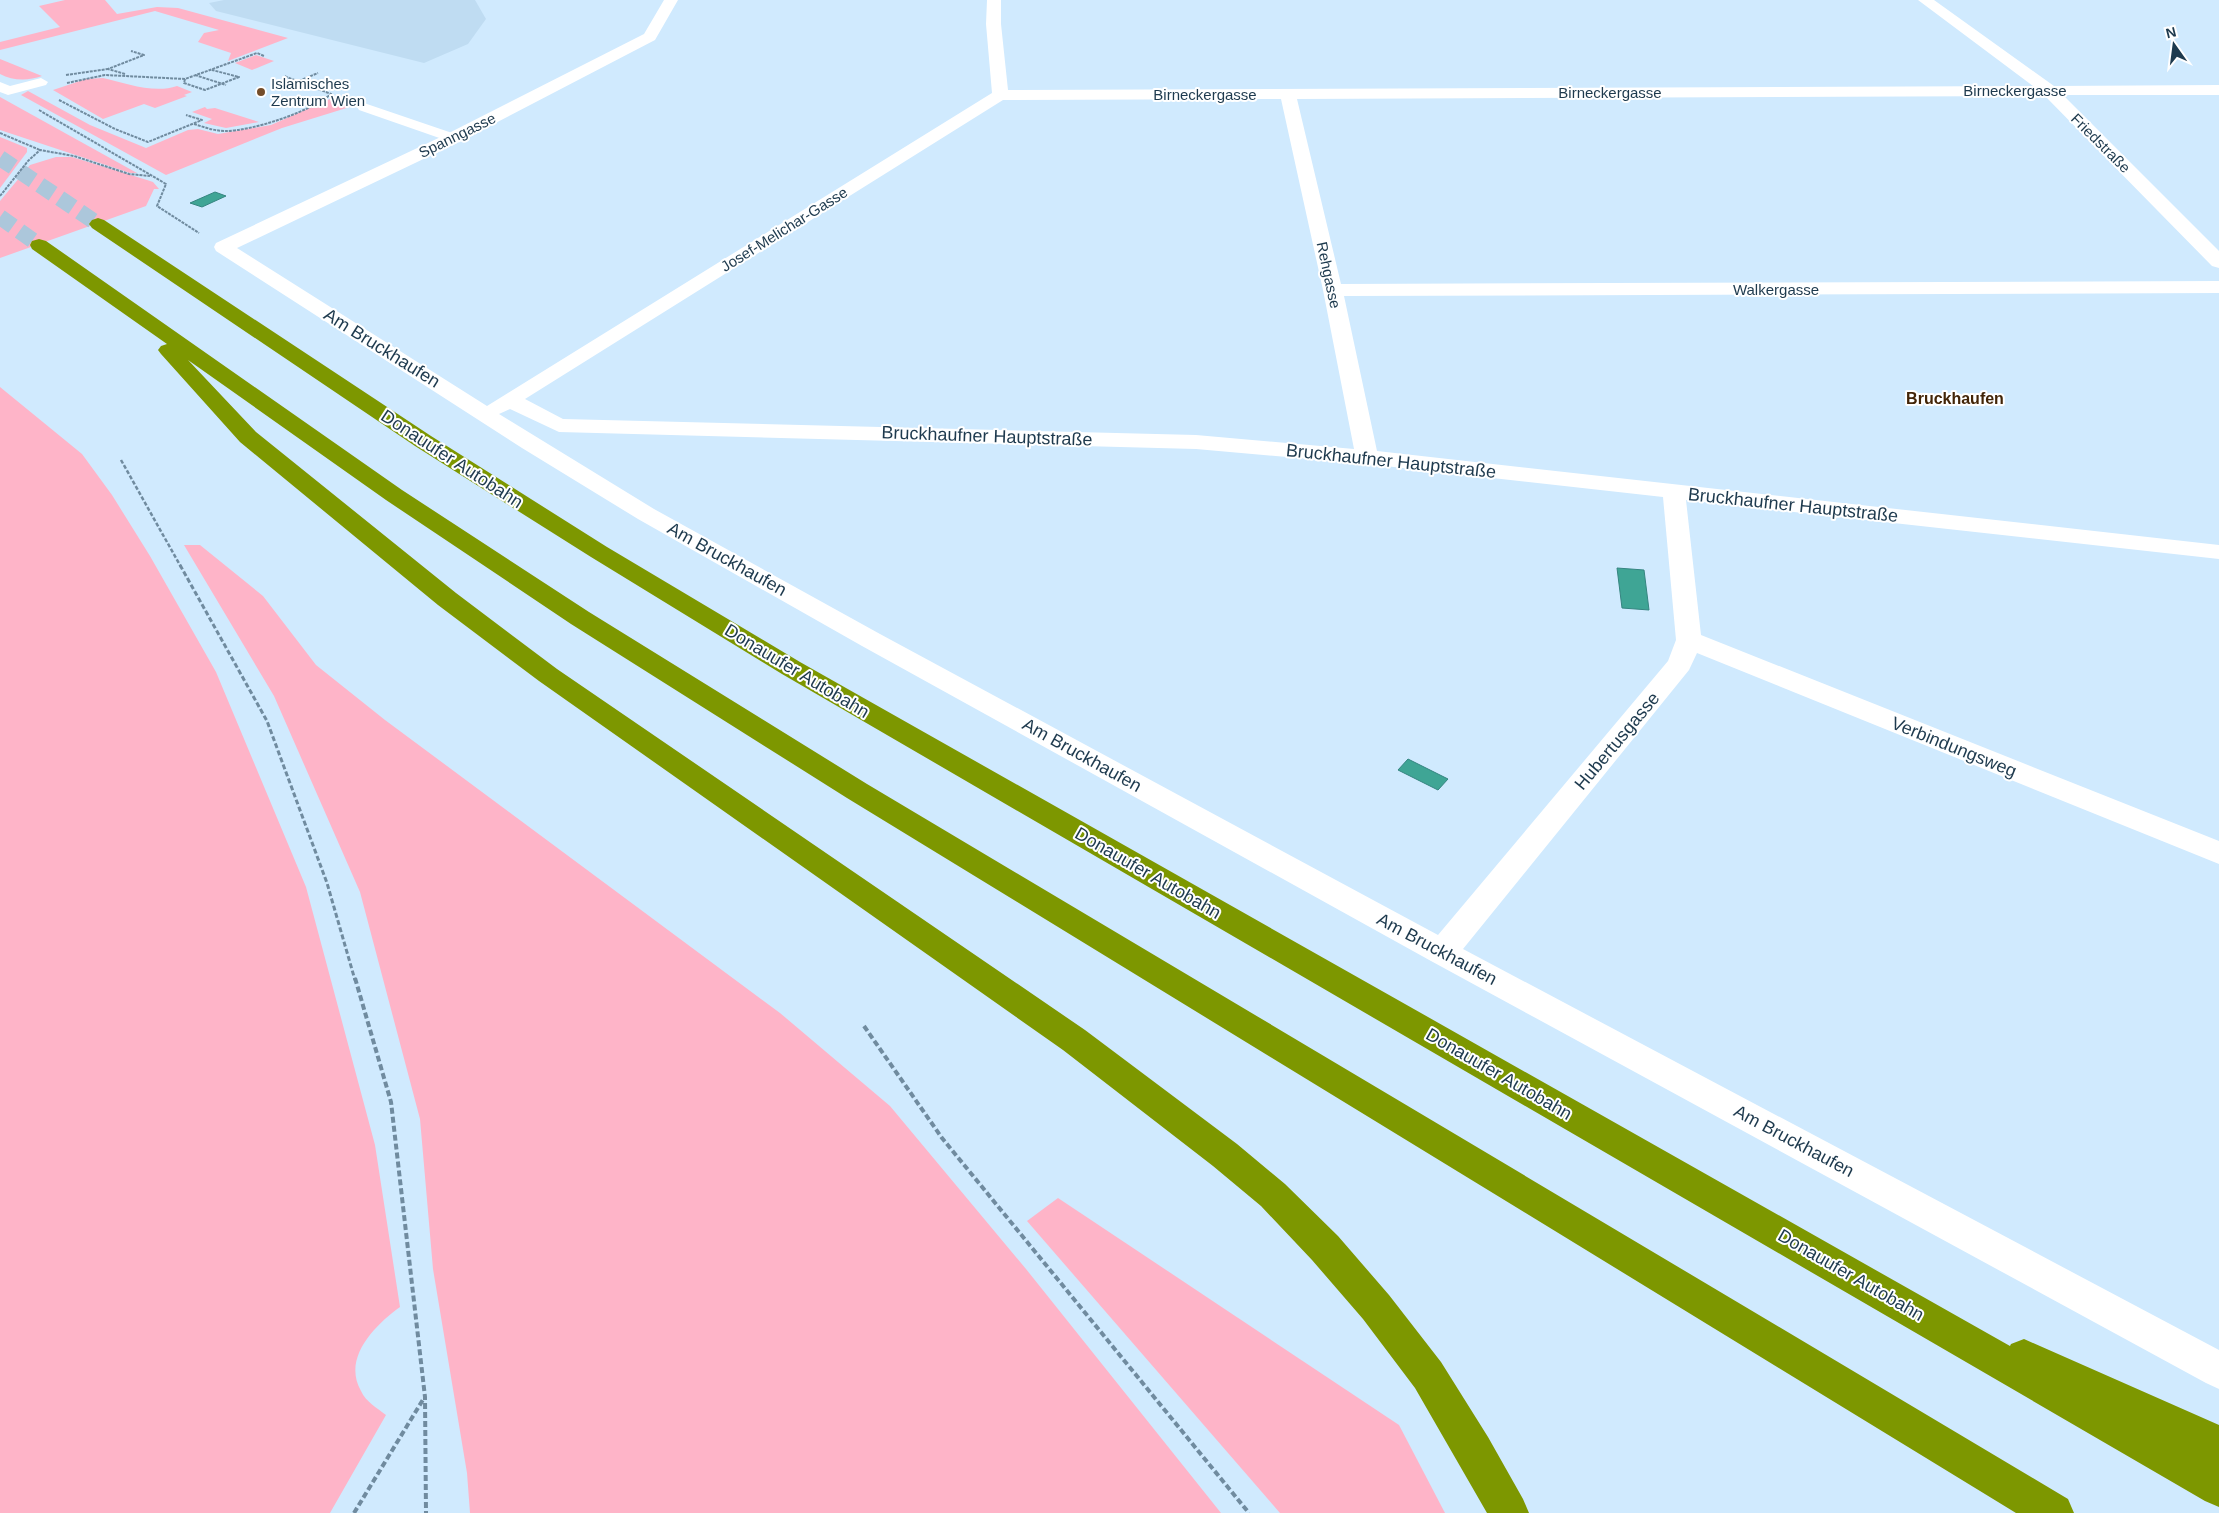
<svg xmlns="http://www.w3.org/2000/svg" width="2219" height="1513" font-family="Arial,sans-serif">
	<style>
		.built { fill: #bfdcf2 }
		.green { fill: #feb4c8 }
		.water { fill: #3fa595; stroke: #358580 }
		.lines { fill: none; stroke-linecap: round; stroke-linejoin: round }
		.highway-tunnel { stroke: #acc7db; stroke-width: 16; stroke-dasharray: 16 8; stroke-linecap: butt }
		.path-far3 { stroke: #708b9f; stroke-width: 2; stroke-dasharray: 3 1; stroke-linecap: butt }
		.path-far2 { stroke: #708b9f; stroke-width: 2.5; stroke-dasharray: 4 2; stroke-linecap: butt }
		.path-far1 { stroke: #708b9f; stroke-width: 3; stroke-dasharray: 5 2.5; stroke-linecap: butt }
		.path { stroke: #708b9f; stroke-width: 4; stroke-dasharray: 6 3; stroke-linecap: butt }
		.lane { fill: #fff; fill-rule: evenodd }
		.street { fill: #fff; fill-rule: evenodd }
		.highway { fill: #7d9700; fill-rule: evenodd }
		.poi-dot { fill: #744d2a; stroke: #fff; stroke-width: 2 }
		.labels { text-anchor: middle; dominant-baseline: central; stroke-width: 4; stroke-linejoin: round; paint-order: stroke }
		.far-poi-label { font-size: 15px; fill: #1e3a4e; stroke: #fff; text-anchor: start }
		.far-street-label { font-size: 15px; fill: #1e3a4e; stroke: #fff }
		.far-quarter-label { font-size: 16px; font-weight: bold; fill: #422508; stroke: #fff }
		.street-label { font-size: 18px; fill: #1e3a4e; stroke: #fff }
	</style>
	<rect width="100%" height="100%" fill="#d0eafe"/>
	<!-- built -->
	<path class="built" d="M224 0H475L486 19 468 44 424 63 216 11 209 3Z"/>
	<!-- green -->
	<g class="green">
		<path d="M65 0H105L117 14 157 7 178 8 288 38 228 61 231 53 198 42 204 33 219 30 155 11 0 50V42L60 27 39 6Z"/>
		<path d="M256 55 274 61 252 70 235 63Z"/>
		<path d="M0 59 42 76C28 81 13 81 0 74Z"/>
		<path d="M103 78C125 83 154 94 177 86L192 92 184 95 187 96 155 108 144 104 103 119 53 90 86 79Z"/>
		<path d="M28 91 90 125 146 148 188 130 198 129 218 134 271 125 330 99 353 106 282 128 166 175 21 95Z"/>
		<path d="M0 97 137 173H130L0 130Z"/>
		<path d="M205 107 207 109 215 108 259 122 226 128 204 123 212 119 192 112Z"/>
		<path d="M0 137 27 148V152L0 188Z"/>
		<path d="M56 157H72L147 180 153 182 159 189H154L146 206 0 258V201L30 165Z"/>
		<path d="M0 387 82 454 112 495 150 556 216 672 306 887 375 1145 400 1307C375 1325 342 1358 361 1391 366 1402 377 1408 386 1415L330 1513H0Z"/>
		<path d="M200 545 263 596 316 665 385 720 780 1013 890 1106 1026 1269 1221 1513H470L467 1473 433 1269 420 1119 360 892 274 696 184 545Z"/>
		<path d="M1058 1198 1399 1425 1445 1513H1280L1027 1221Z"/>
	</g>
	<!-- water -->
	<g class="water">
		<path d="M215 192 226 196 202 207 190 203Z"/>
		<path d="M1617 568 1644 570 1649 610 1622 608Z"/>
		<path d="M1408 759 1448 779 1438 790 1398 770Z"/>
	</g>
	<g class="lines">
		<!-- highway-tunnel -->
		<g class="highway-tunnel">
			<path d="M0 158 98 224"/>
			<path d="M0 217 39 245"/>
		</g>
		<!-- path-far3 -->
		<g class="path-far3">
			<path d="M125 74 108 69 144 55 131 51"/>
			<path d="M66 75 108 69"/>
			<path d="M195 75 226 85"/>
			<path d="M185 79 184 83 205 90 239 77 212 70"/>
			<path d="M299 81 318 73"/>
			<path d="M67 83 105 75 185 79 257 53 264 56"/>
			<path d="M319 89 330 84"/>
			<path d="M59 100 115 129 148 142 202 120 186 115"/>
			<path d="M39 110 166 184 157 206 199 233"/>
			<path d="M194 124C204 127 214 131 225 131 252 131 310 112 331 94L284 76"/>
			<path d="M0 133 40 150"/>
			<path d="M0 196 28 161 40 150 74 156 129 174 150 176"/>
		</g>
		<!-- path-far2 -->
		<path class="path-far2" d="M121 460 181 567"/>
		<!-- path-far1 -->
		<path class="path-far1" d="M180 565 267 721 327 883 355 980"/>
		<!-- path -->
		<g class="path">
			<path d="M355 978 391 1102 425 1397 426 1513"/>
			<path d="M864 1026 942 1138 1249 1513"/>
			<path d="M354 1513 424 1398"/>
		</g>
		<!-- lane -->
		<g class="lane">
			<path d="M41 78 48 82 46 85 8 95 0 92V82L10 86Z"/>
			<path d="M364 103 458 135 460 138 453 142 448 141 359 110 357 107Z"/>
		</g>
		<!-- street -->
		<path class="street" d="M664 0H678L655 40 459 142 237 248 487 406 992 93 986 24 987 0H1001V24L1008 90 2033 86 1918 0H1934L2054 86 2219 85V95H2063L2219 251V268L2212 266 2045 96 1297 99 1341 284 2219 281V293L1344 296 1377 451 2219 545V559L1686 500 1701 635 2219 841V864L1697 653 1689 670 1463 949 2219 1350V1389L2206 1383 1431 961 862 646 638 519 522 448 216 251 214 247 216 243 447 134 644 34ZM1281 99 1323 290 1354 449 1196 435 563 419 525 399 1003 100ZM510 409 559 432 1196 449 1367 464 1663 497 1676 640 1668 661 1438 935 880 634 654 509 499 414Z"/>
		<!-- highway -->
		<g class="highway">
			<path d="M98 218 104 220 431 436 607 547 800 662 2010 1346 2011 1344 2024 1339 2219 1425V1507L2205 1501 782 674 591 557 415 446 92 228 89 224 92 220Z"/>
			<path d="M39 239 46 241 402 490 589 612 867 784 2068 1499 2074 1513H2016L847 798 571 624 386 500 188 360 256 432 456 593 557 669 1085 1030 1237 1144 1285 1184 1338 1236 1389 1295 1441 1362 1488 1437 1523 1499 1529 1513H1487L1415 1388 1363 1319 1312 1260 1261 1206 1213 1166 1063 1050 539 681 438 605 240 442 161 354 158 350 161 346 167 344 32 249 30 245 32 241Z"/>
		</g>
	</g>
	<!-- markers -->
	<circle class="poi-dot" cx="261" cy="92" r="5"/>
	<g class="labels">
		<!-- far-poi labels -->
		<g class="far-poi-label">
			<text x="271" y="83">Islamisches<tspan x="271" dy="17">Zentrum Wien</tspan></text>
		</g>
		<!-- far-street labels -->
		<g class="far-street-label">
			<text x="2015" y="90">Birneckergasse</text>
			<text x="1610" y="92">Birneckergasse</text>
			<text x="1205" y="94">Birneckergasse</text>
			<text transform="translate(457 135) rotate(-26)">Spanngasse</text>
			<text transform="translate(2101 143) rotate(45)">Friedstraße</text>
			<text transform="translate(784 229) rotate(-32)">Josef-Melichar-Gasse</text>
			<text transform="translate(1329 275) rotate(78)">Rehgasse</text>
			<text x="1776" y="289">Walkergasse</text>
		</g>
		<!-- far-quarter labels -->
		<g class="far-quarter-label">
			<text x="1955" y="398">Bruckhaufen</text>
		</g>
		<!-- street labels -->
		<g class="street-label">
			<text transform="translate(382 348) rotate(32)">Am Bruckhaufen</text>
			<text transform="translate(987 436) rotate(2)">Bruckhaufner Hauptstraße</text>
			<text transform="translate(452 459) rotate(33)">Donauufer Autobahn</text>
			<text transform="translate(1391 461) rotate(6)">Bruckhaufner Hauptstraße</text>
			<text transform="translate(1793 505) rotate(6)">Bruckhaufner Hauptstraße</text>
			<text transform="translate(727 559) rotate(29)">Am Bruckhaufen</text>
			<text transform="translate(797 671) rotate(31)">Donauufer Autobahn</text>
			<text transform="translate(1617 741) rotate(-50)">Hubertusgasse</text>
			<text transform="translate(1954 747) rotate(22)">Verbindungsweg</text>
			<text transform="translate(1082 755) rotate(29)">Am Bruckhaufen</text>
			<text transform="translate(1148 873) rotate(30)">Donauufer Autobahn</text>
			<text transform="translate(1437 949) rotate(28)">Am Bruckhaufen</text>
			<text transform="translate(1499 1074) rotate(30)">Donauufer Autobahn</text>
			<text transform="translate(1794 1141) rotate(28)">Am Bruckhaufen</text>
			<text transform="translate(1851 1275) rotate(30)">Donauufer Autobahn</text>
		</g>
	</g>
	<!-- north arrow -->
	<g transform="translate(2174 45) rotate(346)" stroke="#ffffff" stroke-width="4" paint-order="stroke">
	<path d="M0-4L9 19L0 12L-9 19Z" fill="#1e3a4e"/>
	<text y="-8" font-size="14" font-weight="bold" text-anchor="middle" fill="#1e3a4e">N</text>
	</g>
</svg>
